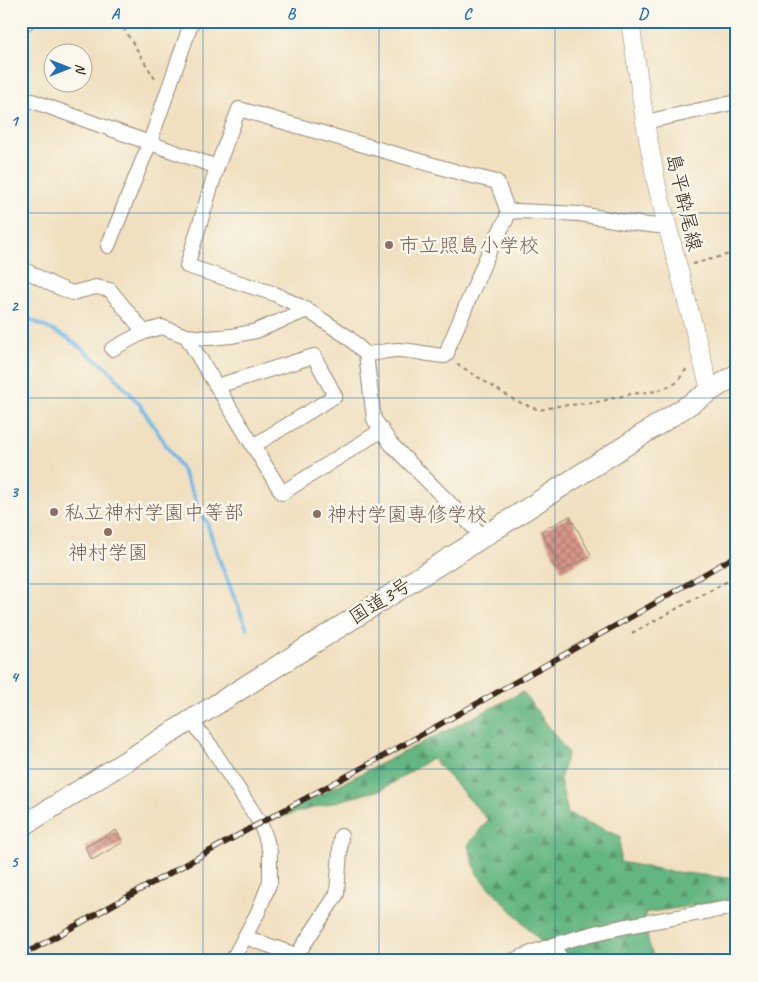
<svg xmlns="http://www.w3.org/2000/svg" width="758" height="982" font-family="Caveat,'Klee One',sans-serif">
	<style>
		.forest { fill: url(#forest-firs); stroke: #507050 }
		.lines { fill: none; stroke-linecap: round; stroke-linejoin: round }
		.stream { stroke: #6eb8e7; stroke-width: 4 }
		.building { fill: url(#building-cross-hatch) }
		.minor-casing { stroke: #96856f; stroke-width: 16 }
		.major-casing { stroke: #96856f; stroke-width: 19 }
		.highway-casing { stroke: #96856f; stroke-width: 22 }
		.path { stroke: #96856f; stroke-width: 2; stroke-dasharray: 4 4; stroke-linecap: butt }
		.minor { stroke: #fff; stroke-width: 14 }
		.major { stroke: #fff; stroke-width: 18 }
		.highway { stroke: #fff; stroke-width: 20 }
		.rail-casing { stroke: #3b2a1e; stroke-width: 5.5 }
		.rail { stroke: #fbf7ec; stroke-width: 4; stroke-dasharray: 11; stroke-linecap: butt }
		.grid { fill: none; stroke: #1f6fb2; stroke-width: 1; stroke-opacity: 0.55 }
		.education-dot { fill: #8d6e63; stroke: #fbf7ec; stroke-width: 2 }
		.labels { text-anchor: middle; dominant-baseline: central; stroke-width: 5; stroke-linejoin: round; paint-order: stroke }
		.street-label { font-size: 20px; fill: #3b2a1e; stroke: #fbf7ec }
		.education-label { font-size: 20px; fill: #785e54; stroke: #fbf7ec; text-anchor: start }
		.neatline { fill: none; stroke: #1f6fb2; stroke-width: 2 }
		.grid-label { font-size: 16px; text-anchor: middle; font-weight: bold; fill: #1f6fb2 }
	</style>
	<defs>
		<pattern id="forest-firs" width="22" height="20" patternUnits="userSpaceOnUse" patternTransform="scale(1.25)"><rect width="22" height="20" fill="#64b581"/><path d="M5 1l3.5 6h-7zM16 11l3.5 6h-7z" fill="#549369"/></pattern>
		<pattern id="building-cross-hatch" width="8" height="8" patternUnits="userSpaceOnUse" patternTransform="scale(1.25)"><rect width="8" height="8" fill="#d8968b"/><path d="M0 0l8 8M0 8l8-8" fill="none" stroke="#b07b71"/></pattern>
	</defs>
	<rect width="100%" height="100%" fill="#fbf7ec"/>
	<filter id="ink" filterUnits="userSpaceOnUse"><feTurbulence type="fractalNoise" baseFrequency=".02" numOctaves="2"/><feDisplacementMap in="SourceGraphic" scale="10" xChannelSelector="R" yChannelSelector="G"/><feConvolveMatrix kernelMatrix="1 2 1 2 8 2 1 2 1" color-interpolation-filters="sRGB"/></filter>
	<filter id="wash" filterUnits="userSpaceOnUse"><feTurbulence type="fractalNoise" baseFrequency=".0096" numOctaves="4" result="noise"/><feDisplacementMap in="SourceGraphic" scale="20" xChannelSelector="R" yChannelSelector="G"/><feGaussianBlur stdDeviation="1.12" result="paint"/><feColorMatrix in="noise" values="0 0 0 0 0 0 0 0 0 0 0 0 0 0 0 0 0 1.4 0 .05"/><feComposite in="paint" operator="in"/></filter>
	<g filter="url(#wash)">
		<rect width="100%" height="100%" fill="#f0e0c0"/>
		<!-- forest -->
		<path class="forest" d="M523 692 568 753 560 779 568 814 620 836V862L668 871 737 879V899L645 913 648 941 655 961H559L477 874 468 845 488 820 432 758 383 789 269 820Z"/>
		<g class="lines">
			<!-- stream -->
			<path class="stream" d="M21 315 68 338 107 368 140 405 181 468 194 495 199 510 207 523 219 559 247 629"/>
		</g>
		<g id="blocks">
			<!-- building -->
			<g class="building">
				<path d="M570 516 591 555 562 571 541 531Z"/>
				<path d="M116 830 123 842 92 860 85 847Z"/>
			</g>
		</g>
	</g>
	<g filter="url(#ink)">
		<use href="#blocks" fill-opacity="0" stroke="#96856f" stroke-width="1"/>
		<g class="lines">
			<defs>
				<g id="minor">
					<path d="M21 27 28 21"/>
					<path d="M21 97 217 167"/>
					<path d="M645 122 737 102"/>
					<path d="M508 212 518 211 580 214 631 223 667 227"/>
					<path d="M108 246 150 142 192 21"/>
					<path d="M21 268 53 285 72 293 96 287 110 290 144 332"/>
					<path d="M186 336 282 493 382 430"/>
					<path d="M112 349 144 332 162 327 186 336 208 338 232 336 256 331 307 310"/>
					<path d="M366 354C376 354 387 350 397 350 413 350 429 355 445 356L447 354 449 346 491 247 506 220 508 212 497 182 468 175 239 109 217 167 187 266 275 294 307 310 348 337 366 354 374 419 391 444 483 537"/>
					<path d="M217 386 314 356 335 396 253 446"/>
					<path d="M191 721 210 745 260 823 265 835 270 852V882L258 912 232 961"/>
					<path d="M245 937 296 955"/>
					<path d="M552 946 563 961"/>
					<path d="M293 961 337 894 341 836"/>
					<path d="M512 961C563 938 617 927 672 918 694 914 715 910 737 907"/>
				</g>
				<path id="major" d="M630 21 645 122 657 186 710 390"/>
				<path id="highway" d="M21 827 483 537 737 374"/>
			</defs>
			<!-- minor casing -->
			<use href="#minor" class="minor-casing"/>
			<!-- major casing -->
			<use href="#major" class="major-casing"/>
			<!-- highway casing -->
			<use href="#highway" class="highway-casing"/>
			<!-- path -->
			<g class="path">
				<path d="M119 21 157 82"/>
				<path d="M693 264 737 252"/>
				<path d="M457 364 516 401 539 410 558 406 593 403 631 394 657 391 676 383 688 367"/>
				<path d="M632 633 737 576"/>
			</g>
			<!-- minor -->
			<use href="#minor" class="minor"/>
			<!-- major -->
			<use href="#major" class="major"/>
			<!-- highway -->
			<use href="#highway" class="highway"/>
			<defs>
				<path id="rail" d="M21 956 260 823 380 758 638 613 737 555"/>
			</defs>
			<!-- rail casing -->
			<use href="#rail" class="rail-casing"/>
			<!-- rail -->
			<use href="#rail" class="rail"/>
		</g>
	</g>
	<!-- grid -->
	<path class="grid" d="M203 21V961M379 21V961M555 21V961M21 213H737M21 398H737M21 584H737M21 769H737"/>
	<!-- markers -->
	<g class="education-dot">
		<circle cx="389" cy="245" r="5"/>
		<circle cx="54" cy="512" r="5"/>
		<circle cx="317" cy="514" r="5"/>
		<circle cx="108" cy="532" r="5"/>
	</g>
	<g class="labels">
		<!-- street labels -->
		<g class="street-label">
			<text transform="translate(684 202) rotate(77)">島平酔尾線</text>
			<text transform="translate(380 601) rotate(-32)">国道3号</text>
		</g>
		<!-- education labels -->
		<g class="education-label">
			<text x="399" y="245">市立照島小学校</text>
			<text x="64" y="512">私立神村学園中等部</text>
			<text x="327" y="514">神村学園専修学校</text>
			<text x="108" y="552" text-anchor="middle">神村学園</text>
		</g>
	</g>
	<!-- margin -->
	<rect width="758" height="982" fill="none" stroke="#fbf7ec" stroke-width="55"/>
	<!-- north arrow -->
	<g transform="translate(68 68) rotate(90)"><circle r="24" fill="#fbf7ec" stroke="#aea59a"/>
	<path d="M0-4L9 19L0 12L-9 19Z" fill="#1f6fb2"/>
	<text y="-8" font-size="14" font-weight="bold" text-anchor="middle" fill="#3b2a1e">N</text>
	</g>
	<rect x="28" y="28" width="702" height="926" class="neatline"/>
	<g class="grid-label">
		<text x="115" y="19">A</text>
		<text x="291" y="19">B</text>
		<text x="467" y="19">C</text>
		<text x="643" y="19">D</text>
		<text x="14" y="126">1</text>
		<text x="14" y="311">2</text>
		<text x="14" y="497">3</text>
		<text x="14" y="682">4</text>
		<text x="14" y="867">5</text>
	</g>
</svg>
